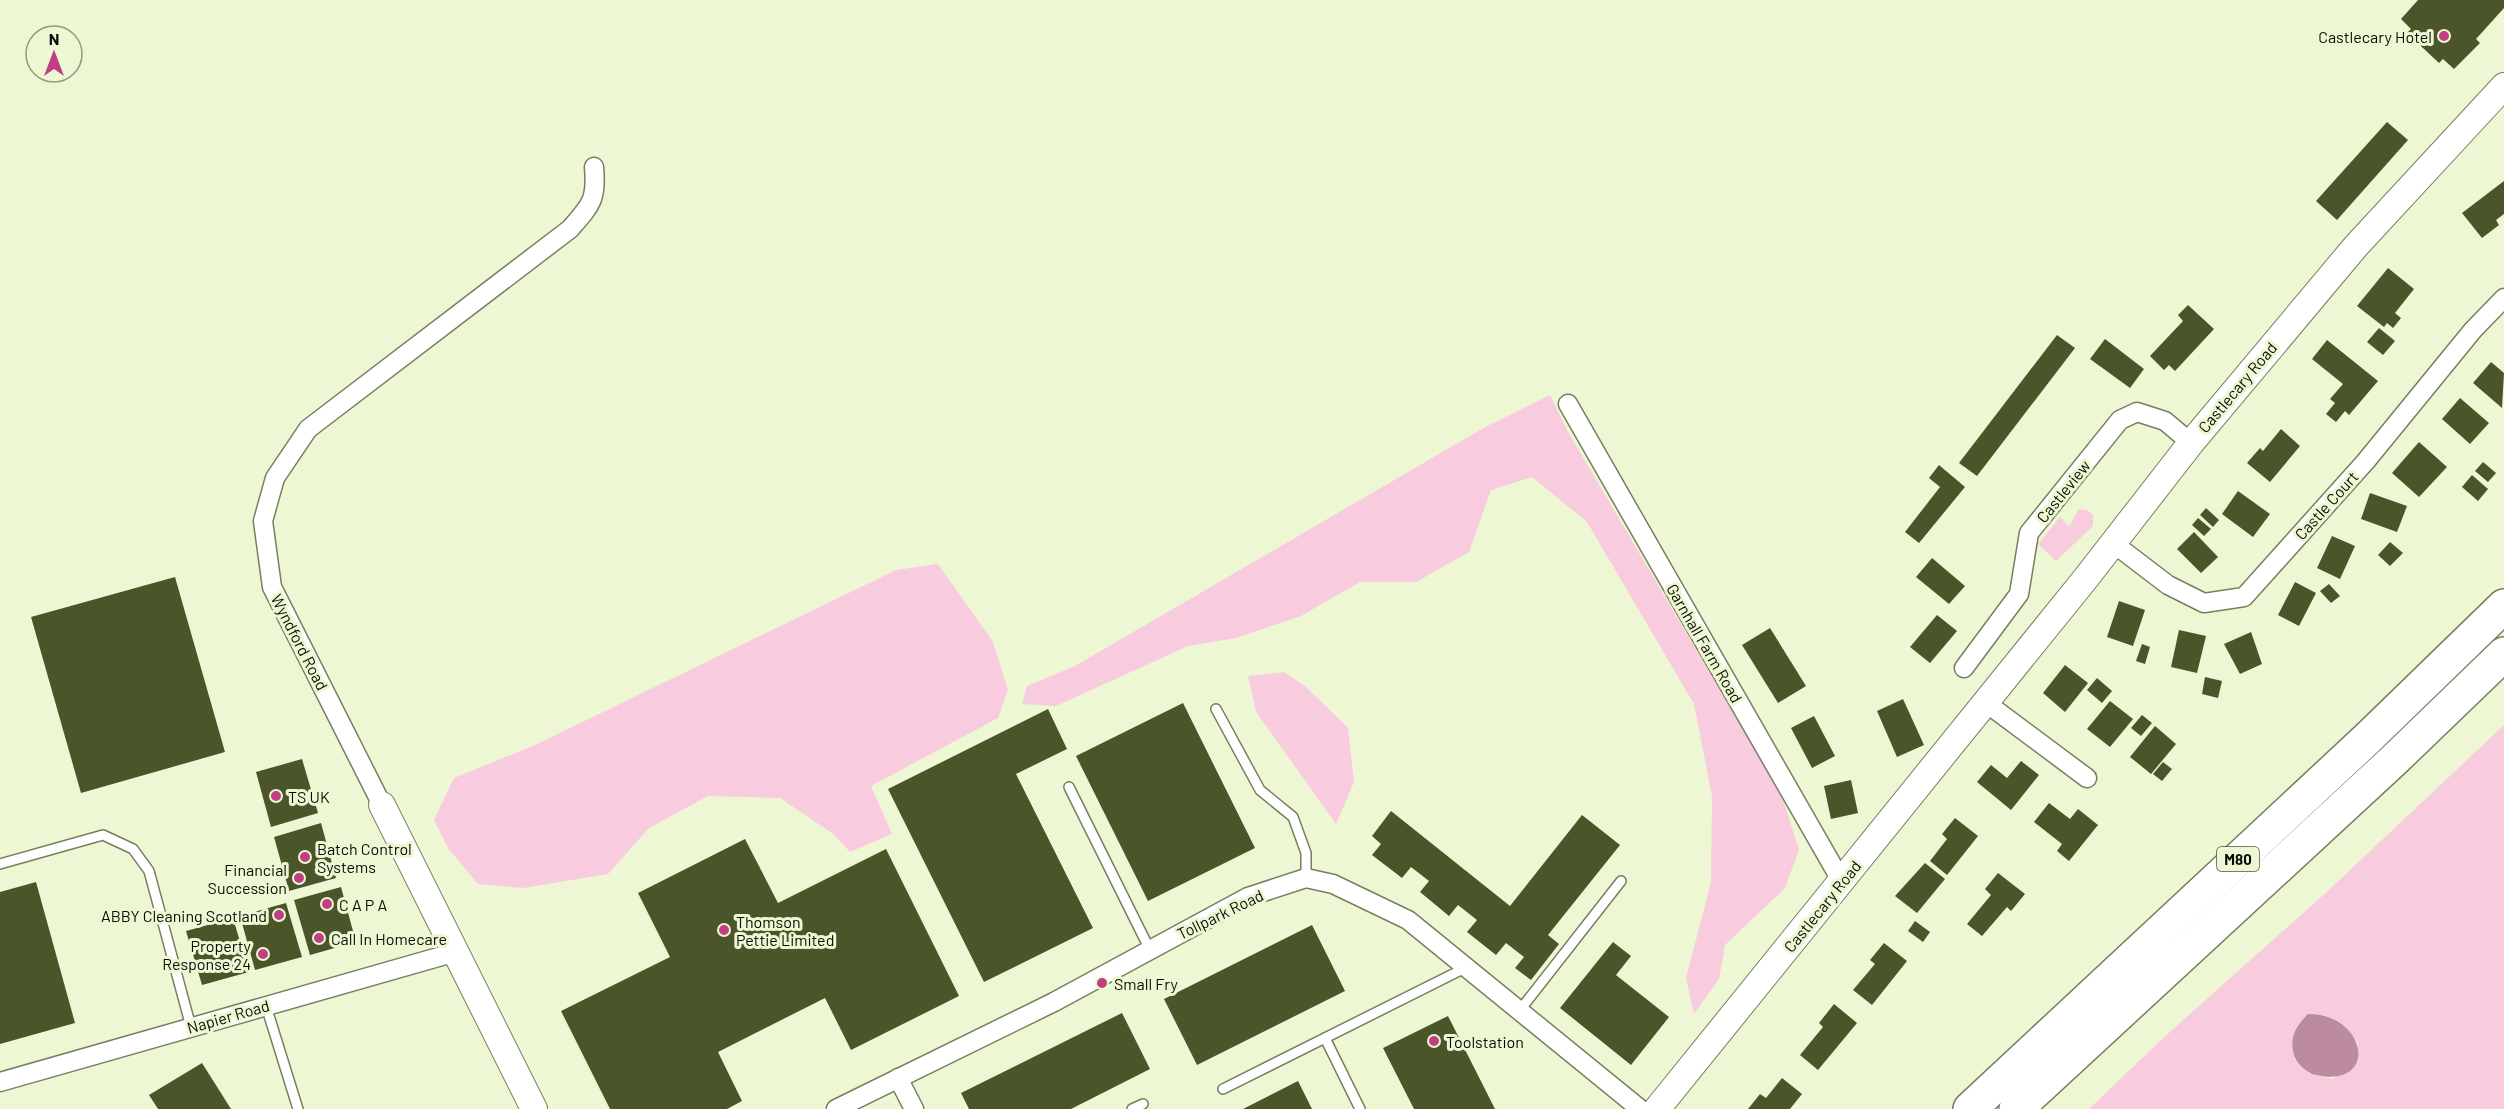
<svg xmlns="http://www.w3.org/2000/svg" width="2504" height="1109" font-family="Barlow,sans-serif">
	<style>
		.green { fill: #f8ccde; fill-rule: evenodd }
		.water { fill: #bc8ba0 }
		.building { fill: #4b552a }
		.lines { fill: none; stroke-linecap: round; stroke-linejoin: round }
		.lane-casing { stroke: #777f60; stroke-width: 12 }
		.street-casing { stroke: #777f60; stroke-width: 21 }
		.secondary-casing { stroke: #777f60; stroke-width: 28 }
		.highway-casing { stroke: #777f60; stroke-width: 36 }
		.lane { stroke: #fff; stroke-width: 9 }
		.street { stroke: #fff; stroke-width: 18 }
		.secondary { stroke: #fff; stroke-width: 26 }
		.highway { stroke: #fff; stroke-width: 33 }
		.poi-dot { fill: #c13e84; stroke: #edf7d4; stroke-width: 2 }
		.labels { text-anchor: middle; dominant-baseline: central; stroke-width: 6; stroke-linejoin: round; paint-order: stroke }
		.shield { fill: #edf7d4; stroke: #4e5342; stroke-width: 1.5 }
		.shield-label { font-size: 15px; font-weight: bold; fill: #0a0d03 }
		.poi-label { font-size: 16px; fill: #0a0d03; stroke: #edf7d4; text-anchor: start }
		.street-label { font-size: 16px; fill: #0a0d03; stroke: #edf7d4 }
	</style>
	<rect width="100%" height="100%" fill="#edf7d4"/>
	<!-- green -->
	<g class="green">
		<path d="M1550 395 1567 430 1782 796 1799 850 1785 888 1725 945 1719 979 1694 1014 1686 978 1711 882 1712 796 1694 704 1587 522 1532 477 1491 490 1469 552 1416 582H1360L1301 616 1236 638 1188 646 1056 706 1022 704 1027 686 1075 666 1487 426Z"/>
		<path d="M2079 509 2087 510 2093 515V526L2056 561 2038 544 2060 517 2069 526Z"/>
		<path d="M938 564 993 642 1008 690 998 718 871 786 892 834 850 852 833 834 780 798 708 796 649 828 608 874 523 888 478 884 448 848 434 820 454 778 533 746 896 570Z"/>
		<path d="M1284 672 1305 686 1348 728 1354 782 1336 824 1256 712 1248 676Z"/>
		<path d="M2504 725V1109H2089L2161 1040 2331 888ZM2344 1025 2358 1043V1060L2333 1079 2310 1074 2294 1058Z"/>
	</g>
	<!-- water -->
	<path class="water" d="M2308 1014C2368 1014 2379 1089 2316 1075 2308 1074 2296 1063 2294 1055 2289 1037 2296 1026 2308 1014Z"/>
	<!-- building -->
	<g class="building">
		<path d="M2418 0H2504V8L2476 39 2480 43 2454 69 2443 59 2439 63 2407 33 2411 29 2401 19Z"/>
		<path d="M2387 122 2408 140 2337 220 2316 201Z"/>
		<path d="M2504 181V214L2496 220 2499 225 2482 238 2462 213Z"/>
		<path d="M2388 268 2414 289 2395 313 2401 318 2393 328 2387 323 2384 327 2357 306Z"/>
		<path d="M2188 305 2214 329 2175 371 2169 365 2164 370 2150 356 2183 321 2178 315Z"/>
		<path d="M2379 328 2395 341 2383 355 2367 342Z"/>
		<path d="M2057 335 2075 348 1977 476 1959 463Z"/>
		<path d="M2105 339 2144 369 2130 388 2090 359Z"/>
		<path d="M2327 340 2378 381 2349 415 2345 411 2336 422 2326 414 2335 403 2330 399 2343 384 2312 359Z"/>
		<path d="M2491 362 2504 373 2502 408 2473 383Z"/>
		<path d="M2460 398 2489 423 2470 444 2442 419Z"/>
		<path d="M2281 429 2300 446 2270 482 2247 463 2260 448 2263 451Z"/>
		<path d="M2419 442 2447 467 2419 497 2392 473Z"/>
		<path d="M2483 462 2496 473 2488 482 2475 471Z"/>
		<path d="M1939 465 1965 487 1919 543 1905 532 1940 487 1929 478Z"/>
		<path d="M2472 475 2488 489 2478 501 2462 487Z"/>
		<path d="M2238 491 2270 514 2253 537 2222 514Z"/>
		<path d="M2370 493 2407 506 2397 532 2361 519Z"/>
		<path d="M2206 508 2219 520 2213 527 2200 515Z"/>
		<path d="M2198 518 2211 529 2204 536 2192 525Z"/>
		<path d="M2194 532 2218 557 2201 573 2177 549Z"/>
		<path d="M2332 536 2355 546 2340 579 2317 568Z"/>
		<path d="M2390 542 2403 553 2390 566 2378 555Z"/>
		<path d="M1932 558 1965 586 1949 604 1916 577Z"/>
		<path d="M175 577 225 752 81 793 31 617Z"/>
		<path d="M2295 582 2316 593 2299 626 2278 615Z"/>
		<path d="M2329 584 2340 596 2331 603 2320 591Z"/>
		<path d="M2119 601 2145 610 2133 646 2107 637Z"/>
		<path d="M1937 615 1957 631 1930 663 1910 647Z"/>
		<path d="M1770 628 1806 686 1778 703 1742 645Z"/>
		<path d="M2179 630 2206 636 2197 673 2171 667Z"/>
		<path d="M2251 632 2262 664 2240 674 2224 644Z"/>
		<path d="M2142 644 2150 647 2145 664 2136 661Z"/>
		<path d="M2065 665 2088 683 2065 712 2043 693Z"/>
		<path d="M2205 677 2222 681 2218 698 2202 694Z"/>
		<path d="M2097 678 2112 691 2102 703 2087 690Z"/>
		<path d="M1903 699 1924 745 1897 757 1877 711Z"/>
		<path d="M2110 701 2133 719 2110 747 2087 729Z"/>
		<path d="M1183 703 1255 848 1148 901 1076 756Z"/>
		<path d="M1048 709 1067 749 1016 774 1093 928 984 982 888 789Z"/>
		<path d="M2142 715 2152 723 2141 736 2131 728Z"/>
		<path d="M1814 716 1835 756 1812 768 1791 728Z"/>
		<path d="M2155 726 2176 744 2151 774 2130 757Z"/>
		<path d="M302 759 318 813 271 827 256 772Z"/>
		<path d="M2021 761 2039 775 2011 810 1977 782 1991 765 2007 778Z"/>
		<path d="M2163 762 2172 769 2162 781 2153 774Z"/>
		<path d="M1851 780 1858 813 1831 819 1824 786Z"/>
		<path d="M2049 803 2070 819 2078 809 2098 825 2069 861 2057 851 2062 844 2034 822Z"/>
		<path d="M1391 811 1510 906 1582 815 1620 845 1548 935 1559 944 1531 980 1515 968 1524 957 1506 943 1496 955 1467 932 1477 920 1458 905 1449 916 1420 892 1429 881 1411 867 1402 878 1372 855 1381 844 1372 836Z"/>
		<path d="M1955 818 1978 836 1947 875 1930 861 1947 839 1942 834Z"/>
		<path d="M321 823 336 878 289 891 274 837Z"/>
		<path d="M745 839 778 903 886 849 959 996 851 1050 825 998 718 1052 742 1101 727 1109H610L561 1011 670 957 638 893Z"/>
		<path d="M1925 863 1945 879 1917 913 1895 896Z"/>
		<path d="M1998 873 2025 894 2011 911 2007 907 1982 936 1967 924 1991 895 1985 889Z"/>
		<path d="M36 882 75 1023 0 1044V892Z"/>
		<path d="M341 887 356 942 310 955 294 900Z"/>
		<path d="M286 903 302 957 255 970 240 916Z"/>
		<path d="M233 918 249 972 202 985 186 931Z"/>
		<path d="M1915 921 1930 932 1923 942 1908 931Z"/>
		<path d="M1312 925 1345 991 1197 1065 1164 999Z"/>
		<path d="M1613 942 1631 956 1616 975 1669 1017 1631 1065 1560 1008Z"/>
		<path d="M1884 943 1907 961 1872 1005 1853 990 1875 964 1870 960Z"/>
		<path d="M1834 1004 1857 1023 1818 1070 1800 1055 1823 1027 1819 1023Z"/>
		<path d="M1122 1013 1150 1069 1071 1109H969L961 1093Z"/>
		<path d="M1448 1016 1495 1109H1414L1383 1048Z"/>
		<path d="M202 1063 231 1109H158L149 1095Z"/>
		<path d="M1782 1078 1802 1094 1790 1109H1748L1760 1094 1766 1098Z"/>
		<path d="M1298 1081 1312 1109H1243Z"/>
	</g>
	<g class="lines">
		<defs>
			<g id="lane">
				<path d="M1216 709 1260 790 1293 817 1306 853V878"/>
				<path d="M1069 787 1150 950"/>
				<path d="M0 864 103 835 133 849 149 871 191 1027"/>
				<path d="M266 1006 298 1109"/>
				<path d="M1520 1010 1621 881"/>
				<path d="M1325 1038 1360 1109"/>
				<path d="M1223 1089 1467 967"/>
				<path d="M1132 1109 1143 1104"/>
			</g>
			<g id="street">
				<path d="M1568 404 1842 882"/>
				<path d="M2113 543 2168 585 2204 603 2244 597 2366 461 2473 330 2504 298"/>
				<path d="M1964 668 2019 594 2029 533 2120 420 2137 412 2165 421 2191 443"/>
				<path d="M1985 702 2087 778"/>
				<path d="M382 805 272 587 263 521 275 478 308 429 570 229C591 205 597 200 594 167"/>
				<path d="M898 1078 914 1109"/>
				<path d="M0 1082 456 952"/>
				<path d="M836 1109 1054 1002 1248 897 1306 878 1333 884 1408 920 1640 1109"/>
			</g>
			<g id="secondary">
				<path d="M382 805 534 1109"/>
				<path d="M1657 1109 2086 578 2191 443 2356 246 2504 86"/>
			</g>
			<g id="highway">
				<path d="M1970 1109 2368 738 2504 606"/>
				<path d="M2016 1109 2394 760 2504 654"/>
			</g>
		</defs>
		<!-- lane casing -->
		<use href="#lane" class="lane-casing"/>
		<!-- street casing -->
		<use href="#street" class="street-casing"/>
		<!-- secondary casing -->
		<use href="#secondary" class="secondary-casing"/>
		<!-- highway casing -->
		<use href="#highway" class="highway-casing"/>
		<!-- lane -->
		<use href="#lane" class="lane"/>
		<!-- street -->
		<use href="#street" class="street"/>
		<!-- secondary -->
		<use href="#secondary" class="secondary"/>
		<!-- highway -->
		<use href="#highway" class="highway"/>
	</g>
	<!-- markers -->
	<g class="poi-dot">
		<circle cx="2444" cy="36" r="6"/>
		<circle cx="276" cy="796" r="6"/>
		<circle cx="305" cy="857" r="6"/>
		<circle cx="299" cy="878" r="6"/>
		<circle cx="327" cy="904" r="6"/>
		<circle cx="279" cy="915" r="6"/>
		<circle cx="724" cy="930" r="6"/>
		<circle cx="319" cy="938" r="6"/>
		<circle cx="263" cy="954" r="6"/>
		<circle cx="1102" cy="983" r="6"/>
		<circle cx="1434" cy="1041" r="6"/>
	</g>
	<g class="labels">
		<!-- shield labels -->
		<rect class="shield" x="2217" y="847" width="42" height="24" rx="4.5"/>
		<g class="shield-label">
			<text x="2238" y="859">M80</text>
		</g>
		<!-- poi labels -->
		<g class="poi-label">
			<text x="2432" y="36" text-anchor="end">Castlecary Hotel</text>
			<text x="288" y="796">TS UK</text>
			<text x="317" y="848">Batch Control<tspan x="317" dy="18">Systems</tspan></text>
			<text x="287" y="869" text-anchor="end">Financial<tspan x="287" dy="18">Succession</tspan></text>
			<text x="339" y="904">C A P A</text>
			<text x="267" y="915" text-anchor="end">ABBY Cleaning Scotland</text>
			<text x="736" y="921">Thomson<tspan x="736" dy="18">Pettie Limited</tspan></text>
			<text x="331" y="938">Call In Homecare</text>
			<text x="251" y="945" text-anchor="end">Property<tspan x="251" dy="18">Response 24</tspan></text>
			<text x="1114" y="983">Small Fry</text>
			<text x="1446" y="1041">Toolstation</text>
		</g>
		<!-- street labels -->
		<g class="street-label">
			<text transform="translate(2237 387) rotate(-50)">Castlecary Road</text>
			<text transform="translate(2063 491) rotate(-51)">Castleview</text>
			<text transform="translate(2326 505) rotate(-48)">Castle Court</text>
			<text transform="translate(300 642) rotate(63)">Wyndford Road</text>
			<text transform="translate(1705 643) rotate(60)">Garnhall Farm Road</text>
			<text transform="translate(1822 906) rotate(-51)">Castlecary Road</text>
			<text transform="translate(1220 914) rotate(-26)">Tollpark Road</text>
			<text transform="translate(228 1016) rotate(-16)">Napier Road</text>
		</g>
	</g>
	<!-- north arrow -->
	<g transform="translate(54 54)"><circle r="28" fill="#edf7d4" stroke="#929980" stroke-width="1.5"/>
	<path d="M0-4.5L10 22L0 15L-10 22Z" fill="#c13e84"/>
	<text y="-9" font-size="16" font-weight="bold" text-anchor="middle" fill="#0a0d03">N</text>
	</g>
</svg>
